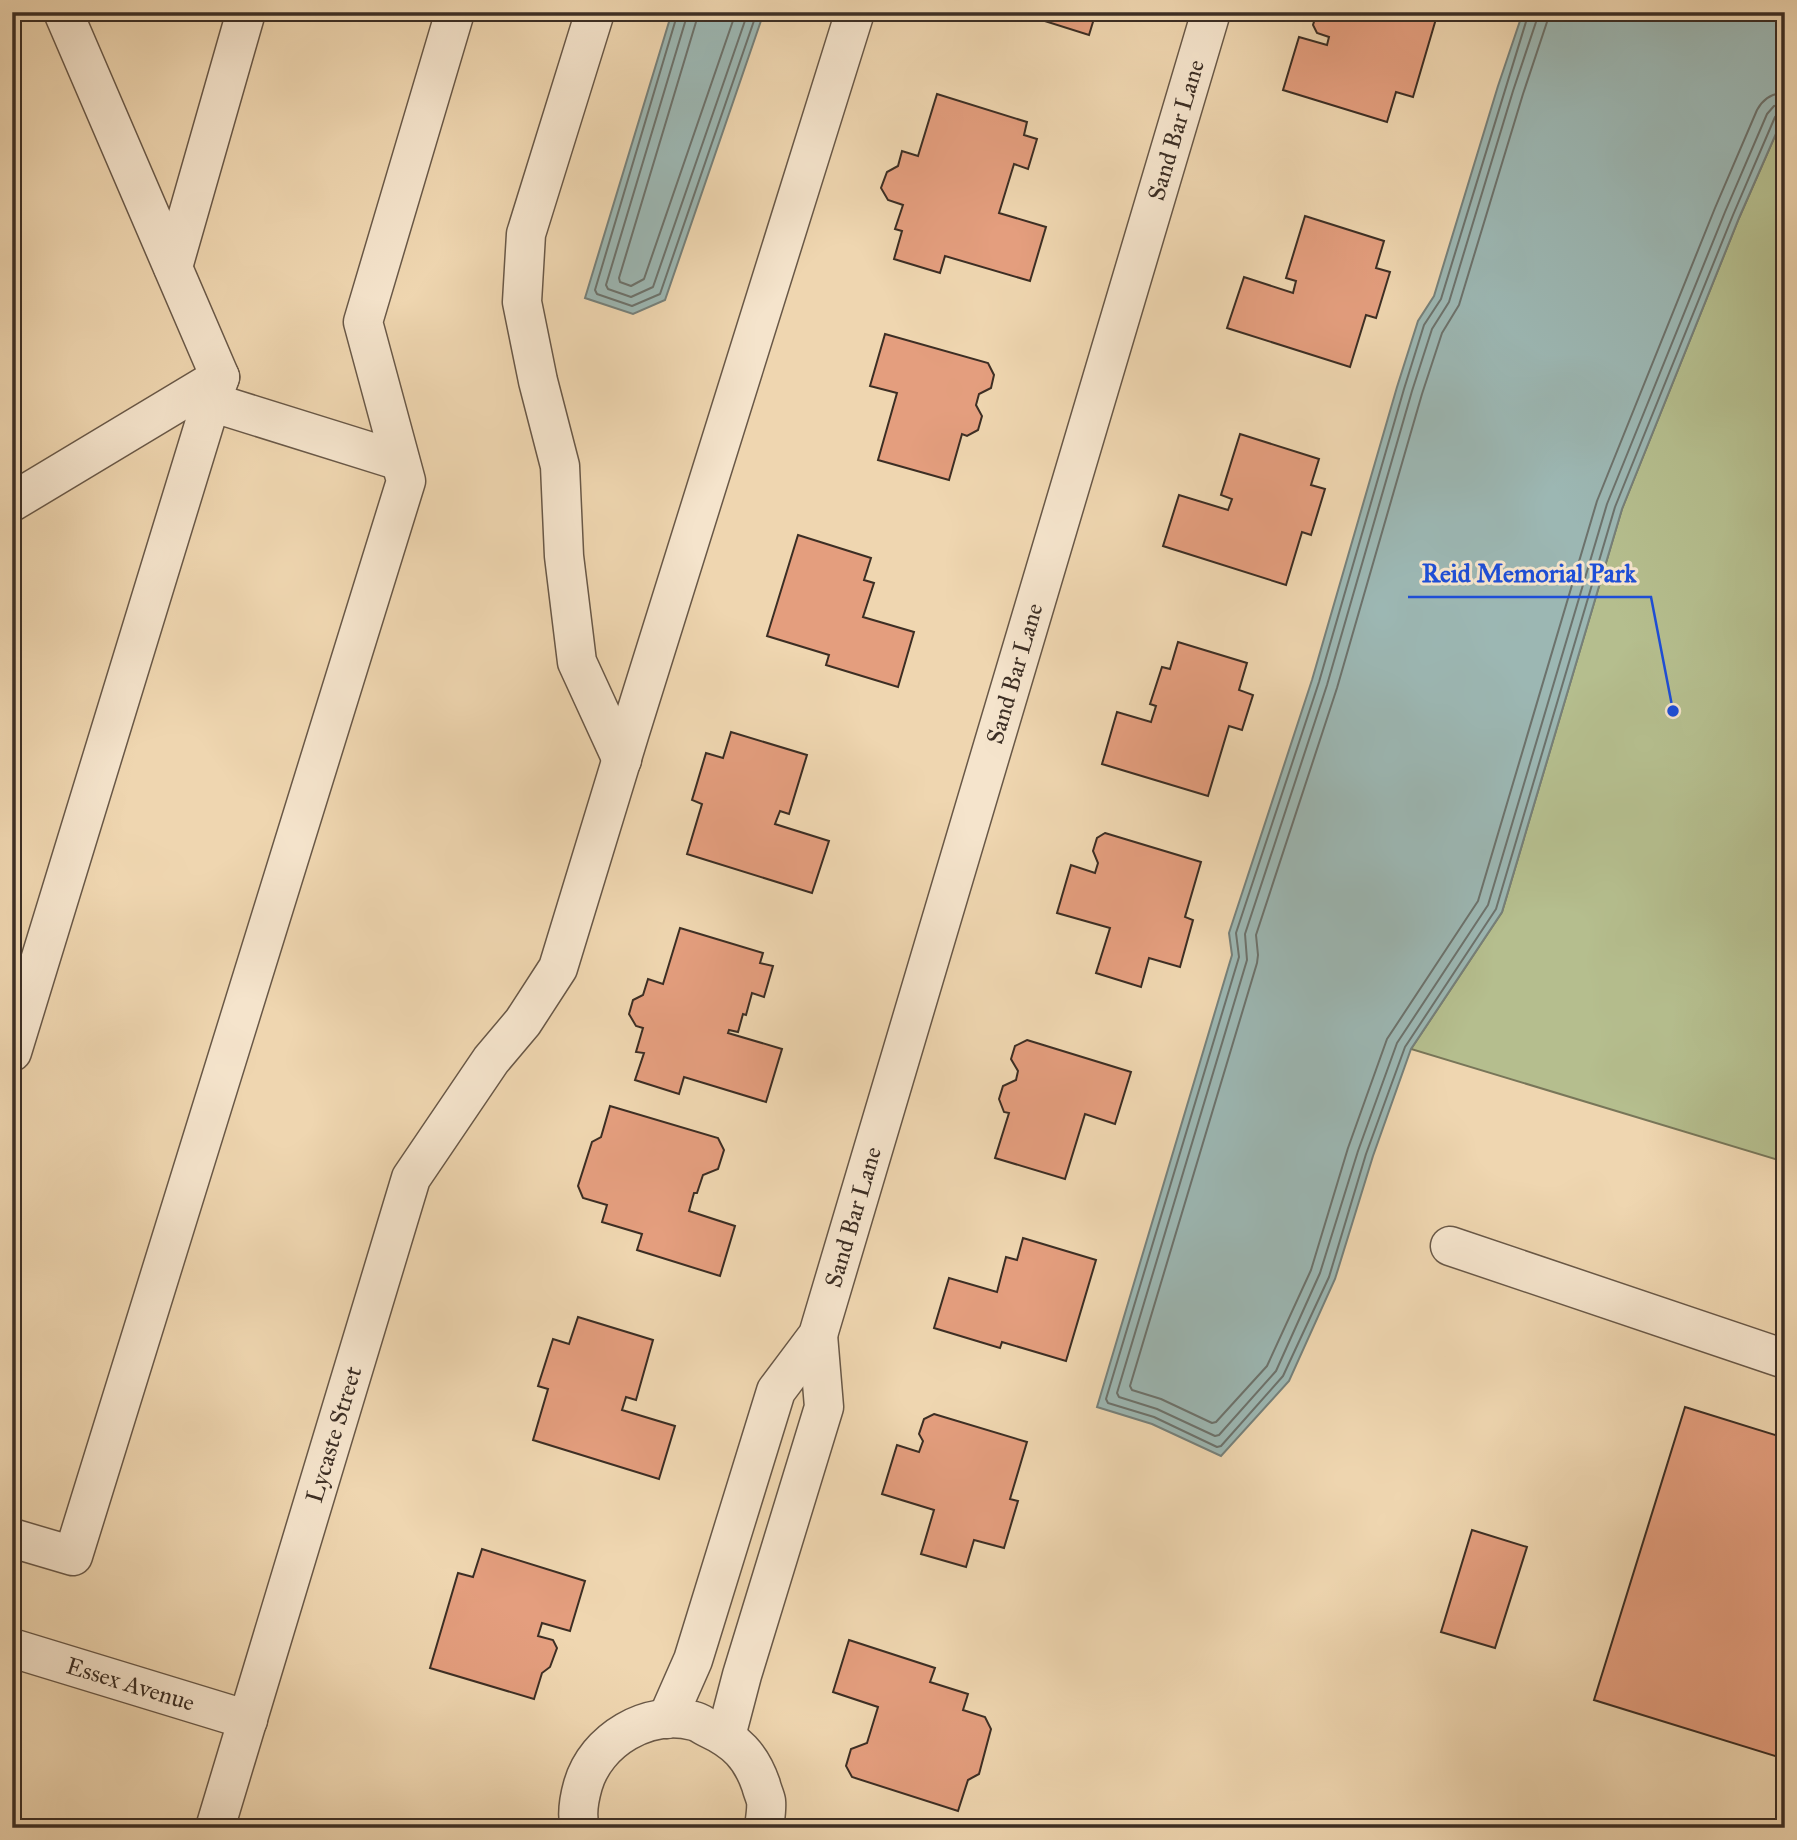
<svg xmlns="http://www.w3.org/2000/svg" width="1797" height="1840" font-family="'IM FELL Great Primer',serif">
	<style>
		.green { fill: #b5be8e; stroke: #787659; stroke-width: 2 }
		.water { fill: #9cb7b3; stroke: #76807a; stroke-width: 2 }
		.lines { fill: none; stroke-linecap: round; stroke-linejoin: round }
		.shore { stroke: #6c726c; stroke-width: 2 }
		.building { fill: #e49e7e; stroke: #3c2e24; stroke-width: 2 }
		.minor-casing { stroke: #695847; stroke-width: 41 }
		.minor { stroke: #f5e4cc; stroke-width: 38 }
		.labels { text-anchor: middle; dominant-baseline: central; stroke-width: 6; stroke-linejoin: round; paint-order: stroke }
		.street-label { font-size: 24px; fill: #3c2e24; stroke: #f5e4cc }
		.leader { fill: none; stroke: #1d4ed8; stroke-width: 2.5 }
		.callout-dot { fill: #1d4ed8; stroke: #f5e4cc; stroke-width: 2.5 }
		.callout-label { font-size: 26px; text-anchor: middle; font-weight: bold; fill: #1d4ed8; stroke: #f5e4cc; stroke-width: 6; stroke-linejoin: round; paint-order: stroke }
	</style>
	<rect width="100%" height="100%" fill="#efd6b0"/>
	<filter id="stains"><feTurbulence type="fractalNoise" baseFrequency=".00286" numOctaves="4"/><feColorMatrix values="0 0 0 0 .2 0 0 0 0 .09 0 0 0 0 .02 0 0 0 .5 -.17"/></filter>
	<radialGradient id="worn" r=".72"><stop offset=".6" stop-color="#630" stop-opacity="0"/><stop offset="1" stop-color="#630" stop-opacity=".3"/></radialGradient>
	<!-- green -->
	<path class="green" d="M1785 113V1162L1411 1049 1502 912 1622 509 1739 218Z"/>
	<!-- water -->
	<g class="water">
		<path d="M672 12H764L665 300 633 314 585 298Z"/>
		<path d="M1523 12H1785V113L1739 218 1622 509 1502 912 1411 1049 1373 1156 1335 1279 1289 1381 1221 1456 1152 1424 1097 1407 1232 955 1229 933 1312 680 1397 387 1418 321 1434 296 1498 86Z"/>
	</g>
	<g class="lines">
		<!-- shore -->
		<g class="shore">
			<path d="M678 12 595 290 597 294 632 306 660 294 757 12"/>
			<path d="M687 12 686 19 606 285 608 289 631 297 653 287 748 12"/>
			<path d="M698 12 696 22 619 278 620 282 631 286 644 279 736 12"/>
			<path d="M1529 12 1441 299 1424 325 1404 389 1319 682 1236 933 1239 957 1106 1399 1108 1403 1154 1417 1217 1447 1221 1446 1283 1376 1329 1277 1366 1154 1405 1047 1496 909 1615 507 1733 215 1775 117 1779 113 1785 112"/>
			<path d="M1538 12 1537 19 1513 91 1449 302 1432 329 1412 391 1327 685 1245 934 1247 960 1117 1393 1119 1397 1157 1409 1215 1436 1219 1435 1276 1371 1320 1273 1358 1151 1397 1043 1488 905 1607 504 1725 212 1767 114 1774 106 1785 104"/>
			<path d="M1548 12 1547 22 1523 94 1459 305 1442 333 1422 394 1337 688 1256 935 1258 955 1257 963 1130 1386 1132 1390 1161 1399 1212 1423 1216 1422 1267 1366 1311 1270 1348 1148 1387 1039 1478 901 1597 501 1715 208 1757 110C1763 99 1772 93 1785 93"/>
		</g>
	</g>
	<!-- building -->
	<g class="building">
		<path d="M1016 12H1096L1089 35Z"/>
		<path d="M1317 12H1438L1413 97 1396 92 1387 122 1283 90 1299 37 1327 45 1329 37 1317 33 1313 25Z"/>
		<path d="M937 94 1027 122 1024 135 1037 139 1028 169 1014 164 999 213 1046 227 1030 281 945 256 940 273 894 259 902 231 895 229 903 205 888 200 881 188 887 172 898 166 902 151 918 156Z"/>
		<path d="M1305 216 1384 241 1376 268 1390 272 1376 318 1366 315 1350 367 1227 328 1244 277 1293 293 1296 281 1286 278Z"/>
		<path d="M885 334 988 363 994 375 991 388 979 394 976 405 982 416 978 430 967 436 962 434 949 480 878 460 897 393 870 386Z"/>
		<path d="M1240 434 1319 459 1311 485 1325 489 1311 535 1302 532 1286 585 1163 546 1179 495 1228 510 1232 499 1221 495Z"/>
		<path d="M798 535 871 558 864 580 874 583 863 617 914 632 898 687 826 665 829 655 767 636Z"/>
		<path d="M1178 642 1247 663 1239 690 1253 695 1242 730 1229 726 1208 796 1102 764 1117 712 1151 722 1156 706 1150 704 1162 667 1170 669Z"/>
		<path d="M731 732 807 755 789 814 780 811 775 824 829 841 812 893 687 854 702 804 692 800 706 753 723 758Z"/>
		<path d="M1105 833 1201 862 1185 917 1193 920 1180 967 1149 958 1141 987 1096 973 1110 928 1057 913 1071 865 1095 873 1098 863 1093 851 1097 838Z"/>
		<path d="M680 928 763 953 760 963 773 966 764 997 752 993 746 1015 743 1014 738 1032 729 1030 728 1033 782 1049 766 1102 684 1077 679 1094 635 1080 644 1053 636 1052 643 1028 636 1026 629 1014 633 1000 643 995 648 979 663 984Z"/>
		<path d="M1027 1040 1131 1072 1115 1124 1085 1114 1065 1179 995 1158 1009 1113 1004 1112 999 1099 1003 1086 1016 1080 1018 1071 1011 1059 1015 1046Z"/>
		<path d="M610 1106 718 1138 724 1150 718 1169 703 1175 697 1193H694L689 1211 735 1226 720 1276 637 1250 642 1234 602 1222 607 1205 583 1198 578 1186 592 1142 601 1137Z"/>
		<path d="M1023 1238 1096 1260 1066 1361 1002 1342 1000 1348 934 1328 949 1278 997 1292 1006 1257 1017 1260Z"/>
		<path d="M578 1317 653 1340 636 1400 626 1397 622 1410 675 1426 659 1479 533 1440 548 1389 538 1386 553 1339 569 1344Z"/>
		<path d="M1685 1407 1785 1438V1759L1594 1700Z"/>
		<path d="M934 1414 1027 1442 1010 1499 1018 1501 1004 1548 974 1540 966 1567 921 1554 934 1510 882 1494 897 1445 919 1452 923 1441 919 1434 924 1419Z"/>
		<path d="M1472 1530 1527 1547 1495 1648 1441 1632Z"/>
		<path d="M482 1549 585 1581 570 1631 542 1623 538 1636 553 1640 557 1648 550 1667 542 1673 534 1699 430 1668 458 1573 473 1577Z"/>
		<path d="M849 1640 935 1668 930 1682 968 1694 963 1710 985 1717 991 1729 979 1774 968 1780 958 1811 852 1777 846 1766 851 1749 867 1743 878 1707 833 1692Z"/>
		<path d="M12 1821 36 1828H12Z"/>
	</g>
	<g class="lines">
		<defs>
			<g id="minor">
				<path d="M595 12 526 234 522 302 538 381 560 466 564 556 577 662 622 760"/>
				<path d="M173 267 246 12"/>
				<path d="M211 402 400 461"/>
				<path d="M12 502 220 377 63 12"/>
				<path d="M12 1052 211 402 220 377"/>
				<path d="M1450 1246 1785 1359"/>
				<path d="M12 1538 73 1556 406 481 363 322 455 12"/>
				<path id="s1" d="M12 1648 248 1720"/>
				<path id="s2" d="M667 1719 693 1660 776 1391 818 1335 1211 12"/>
				<path d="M726 1736 742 1675 824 1407 818 1335"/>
				<path id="s3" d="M215 1828 411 1178 491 1060 523 1022 558 968 630 732 855 12"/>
				<path d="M580 1828C576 1814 579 1799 583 1785 596 1740 648 1709 694 1721 699 1722 704 1726 708 1728 736 1741 751 1756 761 1785 762 1790 765 1796 766 1801 767 1809 765 1819 764 1828"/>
			</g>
		</defs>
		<!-- minor casing -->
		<use href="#minor" class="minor-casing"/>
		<!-- minor -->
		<use href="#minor" class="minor"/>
	</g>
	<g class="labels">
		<!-- street labels -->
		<g class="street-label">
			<text stroke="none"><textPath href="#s2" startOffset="1673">Sand Bar Lane</textPath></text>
			<text stroke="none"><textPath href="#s2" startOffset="1106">Sand Bar Lane</textPath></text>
			<text stroke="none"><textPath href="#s2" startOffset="539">Sand Bar Lane</textPath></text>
			<text stroke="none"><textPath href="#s3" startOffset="411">Lycaste Street</textPath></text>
			<text stroke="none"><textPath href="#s1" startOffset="124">Essex Avenue</textPath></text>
		</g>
	</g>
	<!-- callouts -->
	<path class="leader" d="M1673 711L1651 597H1408"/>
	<circle class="callout-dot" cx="1673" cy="711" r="7"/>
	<g class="callout-label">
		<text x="1529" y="582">Reid Memorial Park</text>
	</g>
	<!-- margin -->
	<rect width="1797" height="1840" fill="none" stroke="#efd6b0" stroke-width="42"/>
	<rect x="14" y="14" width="1769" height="1812" fill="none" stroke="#3c2e24" stroke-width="3.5"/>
	<rect x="21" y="21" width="1755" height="1798" fill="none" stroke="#3c2e24" stroke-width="2"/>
	<rect width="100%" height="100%" filter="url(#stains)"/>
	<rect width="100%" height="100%" fill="url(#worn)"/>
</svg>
